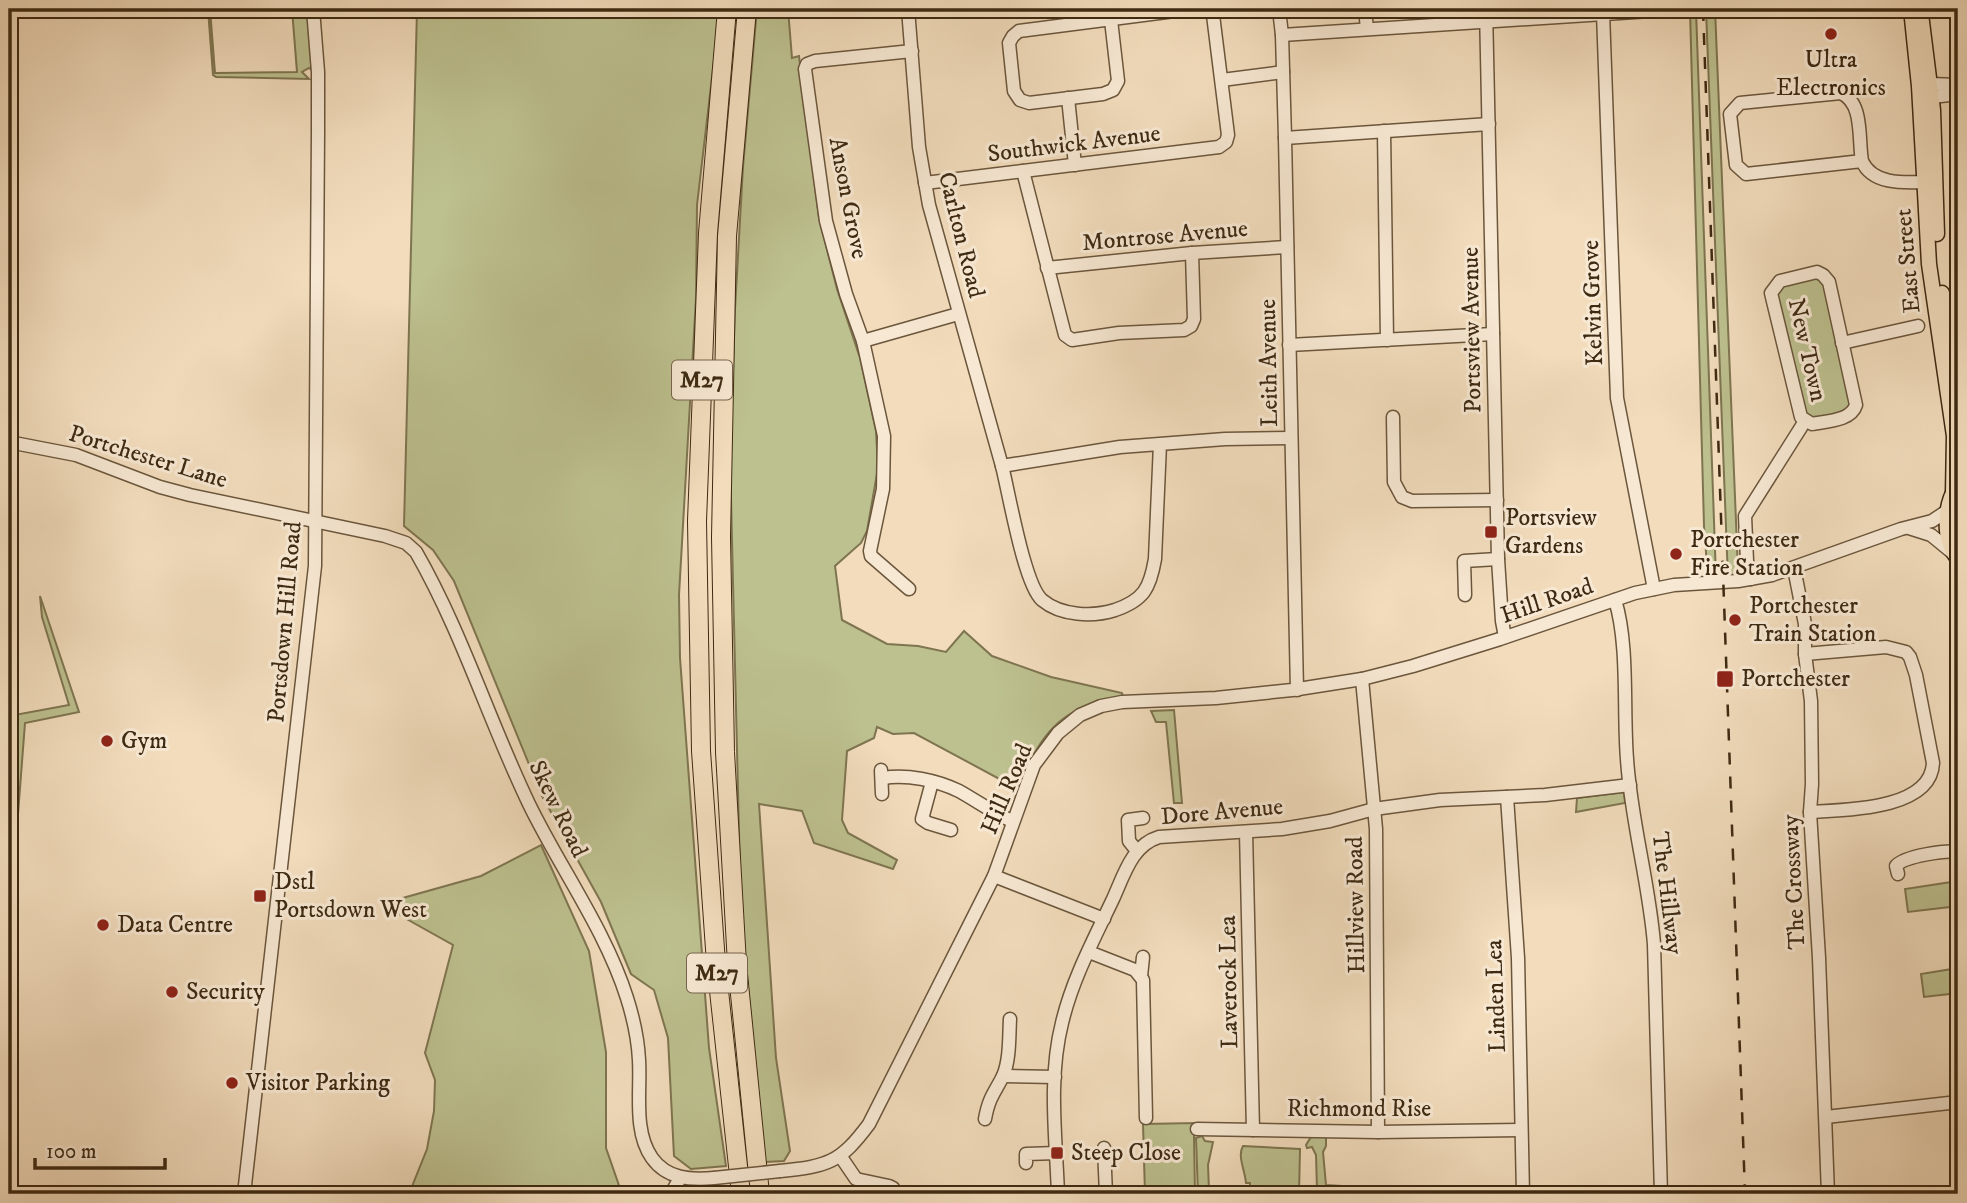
<svg xmlns="http://www.w3.org/2000/svg" width="1967" height="1203" font-family="'IM FELL DW Pica',serif">
	<style>
		.green { fill: #bdc08f; stroke: #7e7550; stroke-width: 2 }
		.lines { fill: none; stroke-linecap: round; stroke-linejoin: round }
		.minor-casing { stroke: #6b563c; stroke-width: 15 }
		.major-casing { stroke: #3e2a12; stroke-width: 17 }
		.highway-casing { stroke: #3e2a12; stroke-width: 20 }
		.minor { stroke: #f7e8d3; stroke-width: 12 }
		.major { stroke: #f2dcbc; stroke-width: 14 }
		.highway { stroke: #f2dcbc; stroke-width: 18 }
		.rail { stroke: #3e2a12; stroke-width: 2.5; stroke-dasharray: 12 12; stroke-linecap: butt }
		.minor-bridge-casing { stroke: #6b563c; stroke-width: 15; stroke-linecap: butt }
		.minor-bridge { stroke: #f7e8d3; stroke-width: 12 }
		.poi-dot { fill: #8f2418; stroke: #f7e8d3; stroke-width: 2.5 }
		.labels { text-anchor: middle; dominant-baseline: central; stroke-width: 6; stroke-linejoin: round; paint-order: stroke }
		.shield { fill: #f7e8d3; stroke: #76634c; stroke-width: 2 }
		.shield-label { font-size: 23px; font-weight: bold; fill: #3e2a12 }
		.poi-label { font-size: 24px; fill: #3e2a12; stroke: #f7e8d3; text-anchor: start }
		.street-label { font-size: 24px; fill: #3e2a12; stroke: #f7e8d3 }
	</style>
	<rect width="100%" height="100%" fill="#f2dcbc"/>
	<filter id="stains"><feTurbulence type="fractalNoise" baseFrequency=".00286" numOctaves="4"/><feColorMatrix values="0 0 0 0 .2 0 0 0 0 .09 0 0 0 0 .02 0 0 0 .5 -.17"/></filter>
	<radialGradient id="worn" r=".72"><stop offset=".6" stop-color="#630" stop-opacity="0"/><stop offset="1" stop-color="#630" stop-opacity=".3"/></radialGradient>
	<!-- green -->
	<g class="green">
		<path d="M208 9H210L215 73 297 72 292 9H310L312 70 309 68 302 72 309 79 216 77 213 75Z"/>
		<path d="M417 9H720L697 205 696 298 679 595 680 658 709 1048 726 1166 691 1169 674 1156 668 1038 654 990 631 974 601 902 542 796 454 581 433 550 404 526Z"/>
		<path d="M757 9H788L792 58 799 56 819 218 837 289 860 358 876 431 878 468 867 531 861 543 835 566 842 620 887 644 918 646 946 652 964 631 992 656 1051 677 1122 693 1123 697C1109 701 1093 703 1080 709 1046 724 1031 757 1018 789L914 733 893 734 877 727 874 738 847 751 842 820 848 833 897 860 893 869 814 843 802 811 759 804 776 1058 790 1151 784 1161 765 1162 741 917 730 457 735 309 743 167Z"/>
		<path d="M1706 9H1715L1738 570 1744 569 1740 576 1728 579Z"/>
		<path d="M1690 10H1696L1716 578H1708L1704 526Z"/>
		<path d="M1816 276 1824 281 1852 402 1844 414 1806 419 1776 291 1778 287Z"/>
		<path d="M40 596 79 712 25 723 9 931V716L69 705 42 617Z"/>
		<path d="M1174 710 1182 803H1174L1166 722H1156L1151 711Z"/>
		<path d="M1624 792 1625 803 1576 812 1577 798Z"/>
		<path d="M541 845 589 951 606 1052V1148L622 1194H409L427 1149 434 1111 435 1080 425 1053 453 945 403 917 385 903 481 876Z"/>
		<path d="M1958 881V906L1908 912 1905 889Z"/>
		<path d="M1958 968V993L1924 997 1921 974Z"/>
		<path d="M1197 1123 1194 1137 1195 1194H1188V1191L1145 1194 1143 1124Z"/>
		<path d="M1318 1135 1326 1137V1146L1323 1152 1326 1185 1342 1186 1345 1188 1451 1186 1452 1194H1333V1192L1329 1191 1327 1194H1320L1317 1190 1316 1155 1312 1147 1307 1148 1306 1145 1311 1137Z"/>
		<path d="M1202 1136 1205 1141 1213 1142 1208 1165 1209 1190 1214 1194H1198L1196 1138Z"/>
		<path d="M1243 1146 1300 1149 1299 1194H1247L1250 1193V1183H1246C1245 1170 1237 1156 1243 1146Z"/>
	</g>
	<g class="lines">
		<defs>
			<g id="minor">
				<path d="M908 9 919 147 929 205 1002 466"/>
				<path d="M1279 9 1282 35 1285 138 1297 690"/>
				<path d="M1365 9 1367 29"/>
				<path d="M1486 9 1498 559 1502 621 1505 637"/>
				<path d="M1603 13 1617 398 1654 589"/>
				<path d="M1111 20 1118 81 1113 90 1103 94 1029 103 1020 100 1014 91 1009 43 1013 36 1019 31 1190 9"/>
				<path d="M1282 35 1681 9"/>
				<path d="M1222 80 1283 72"/>
				<path d="M1922 89 1931 84 1958 85"/>
				<path d="M1925 94 1932 97 1958 94"/>
				<path d="M1068 98 1075 165"/>
				<path d="M1384 131 1387 340"/>
				<path d="M1285 138 1489 124"/>
				<path d="M1862 161C1858 139 1864 103 1841 93L1740 103 1730 114 1736 165 1746 174 1862 161C1872 184 1902 183 1924 182L1930 186"/>
				<path d="M1023 171 1065 335 1072 340 1119 333 1184 330 1191 326 1194 319 1192 253"/>
				<path d="M925 183 1219 147 1226 142 1228 135 1213 15 1208 9"/>
				<path d="M1047 268 1192 253 1287 247"/>
				<path d="M1817 272 1823 275 1829 282 1856 405C1851 421 1827 421 1812 424L1801 417 1771 293 1780 281Z"/>
				<path d="M863 341 958 314"/>
				<path d="M1842 343 1918 326"/>
				<path d="M1289 345 1493 334"/>
				<path d="M1393 417 1394 482 1402 497 1412 501 1497 500"/>
				<path d="M9 442 76 455 160 487 190 495 385 536 406 543 416 552C462 632 489 721 529 804 560 868 605 929 627 998 633 1017 638 1039 639 1060 641 1091 633 1131 652 1158 667 1179 690 1180 714 1178"/>
				<path d="M1160 444 1155 559C1150 588 1144 600 1115 610 1093 617 1061 616 1042 600 1024 584 1009 493 1002 466L1120 447 1225 439 1291 438"/>
				<path d="M1909 528 1931 535 1953 553"/>
				<path d="M1794 568 1805 624V654L1811 701 1812 784 1810 812 1819 958 1828 1194"/>
				<path d="M1751 579 1747 561 1745 516 1805 421"/>
				<path d="M909 589 871 556 870 551 883 489 884 436 863 341 846 294 826 221 805 69 807 64 815 61 912 51"/>
				<path d="M1465 595 1464 561 1498 559"/>
				<path d="M1615 600C1629 644 1623 711 1627 759 1631 821 1649 882 1654 944L1661 1194"/>
				<path d="M1805 654 1886 647 1906 652 1910 657 1916 675 1933 763C1931 810 1845 810 1810 812"/>
				<path d="M1362 679 1376 829 1378 1132"/>
				<path d="M881 770 882 794"/>
				<path d="M883 778C907 774 936 780 959 791 977 801 993 813 1012 821"/>
				<path d="M932 782 922 819 928 823 951 830"/>
				<path d="M1507 797 1518 958 1523 1194"/>
				<path d="M1246 832 1253 1130"/>
				<path d="M1137 851 1129 841 1128 820 1143 818"/>
				<path d="M1898 874 1896 866C1904 856 1946 850 1958 852"/>
				<path d="M994 876 1104 919"/>
				<path d="M1089 952 1135 970 1143 980 1146 1118"/>
				<path d="M1141 976 1143 957"/>
				<path d="M1003 1076 1055 1077"/>
				<path d="M1826 1117 1958 1102"/>
				<path d="M985 1119C989 1097 994 1094 1003 1076 1010 1060 1009 1037 1010 1019"/>
				<path d="M1197 1129 1378 1132 1520 1130"/>
				<path d="M1104 1148 1106 1194"/>
				<path d="M841 1157 856 1179 889 1186 893 1188 894 1194"/>
				<path d="M1026 1163V1154L1057 1153"/>
				<path d="M780 1171C828 1166 840 1163 869 1124L994 876 1034 765 1058 733 1080 715 1101 706 1122 702 1216 698 1292 690 1362 679 1413 666 1500 639 1635 593 1674 585 1738 581 1772 575 1901 529 1932 521 1947 511"/>
				<path d="M244 1194 315 566 318 131V72L313 9"/>
				<path d="M671 1194 680 1178"/>
				<path d="M1058 1194C1056 1138 1048 1078 1062 1023 1072 980 1094 939 1113 899 1124 875 1132 845 1159 837L1282 829 1330 821 1374 809 1440 800 1545 795 1630 785"/>
			</g>
			<g id="major">
				<path d="M1911 9 1919 86 1929 264 1954 436 1953 493"/>
				<path d="M1921 14 1933 110 1937 234"/>
				<path d="M1942 293 1958 375"/>
				<path d="M1957 486C1944 505 1942 540 1958 559"/>
			</g>
			<g id="highway">
				<path d="M727 9 708 233 697 521 701 751 716 963 741 1194"/>
				<path d="M747 9 727 236 721 537 725 752 737 964 760 1194"/>
			</g>
		</defs>
		<!-- minor casing -->
		<use href="#minor" class="minor-casing"/>
		<!-- major casing -->
		<use href="#major" class="major-casing"/>
		<!-- highway casing -->
		<use href="#highway" class="highway-casing"/>
		<!-- minor -->
		<use href="#minor" class="minor"/>
		<!-- major -->
		<use href="#major" class="major"/>
		<!-- highway -->
		<use href="#highway" class="highway"/>
		<!-- rail -->
		<path class="rail" d="M1703 9 1745 1194"/>
		<defs>
			<path id="minor-bridge" d="M714 1178 780 1171"/>
		</defs>
		<!-- minor-bridge casing -->
		<use href="#minor-bridge" class="minor-bridge-casing"/>
		<!-- minor-bridge -->
		<use href="#minor-bridge" class="minor-bridge"/>
	</g>
	<!-- markers -->
	<g class="poi-dot">
		<circle cx="1831" cy="34" r="7"/>
		<rect x="1484" y="525" width="14" height="14" rx="3.5"/>
		<circle cx="1676" cy="554" r="7"/>
		<circle cx="1735" cy="620" r="7"/>
		<rect x="1716" y="670" width="18" height="18" rx="3.5"/>
		<circle cx="107" cy="741" r="7"/>
		<rect x="253" y="889" width="14" height="14" rx="3.5"/>
		<circle cx="103" cy="925" r="7"/>
		<circle cx="172" cy="992" r="7"/>
		<circle cx="232" cy="1083" r="7"/>
		<rect x="1050" y="1146" width="14" height="14" rx="3.5"/>
	</g>
	<g class="labels">
		<!-- shield labels -->
		<g class="shield">
			<rect x="672" y="360.5" width="60" height="39" rx="5"/>
			<rect x="687" y="953.5" width="60" height="39" rx="5"/>
		</g>
		<g class="shield-label">
			<text x="702" y="380">M27</text>
			<text x="717" y="973">M27</text>
		</g>
		<!-- poi labels -->
		<g class="poi-label">
			<text x="1831" y="60" text-anchor="middle">Ultra<tspan x="1831" dy="28">Electronics</tspan></text>
			<text x="1505" y="518">Portsview<tspan x="1505" dy="28">Gardens</tspan></text>
			<text x="1690" y="540">Portchester<tspan x="1690" dy="28">Fire Station</tspan></text>
			<text x="1749" y="606">Portchester<tspan x="1749" dy="28">Train Station</tspan></text>
			<text x="1741" y="679">Portchester</text>
			<text x="121" y="741">Gym</text>
			<text x="274" y="882">Dstl<tspan x="274" dy="28">Portsdown West</tspan></text>
			<text x="117" y="925">Data Centre</text>
			<text x="186" y="992">Security</text>
			<text x="246" y="1083">Visitor Parking</text>
			<text x="1071" y="1153">Steep Close</text>
		</g>
		<!-- street labels -->
		<g class="street-label">
			<text transform="translate(1074 144) rotate(-7)">Southwick Avenue</text>
			<text transform="translate(848 198) rotate(79)">Anson Grove</text>
			<text transform="translate(961 235) rotate(76)">Carlton Road</text>
			<text transform="translate(1165 236) rotate(-5)">Montrose Avenue</text>
			<text transform="translate(1908 261) rotate(-95)">East Street</text>
			<text transform="translate(1593 303) rotate(-92)">Kelvin Grove</text>
			<text transform="translate(1472 330) rotate(-91)">Portsview Avenue</text>
			<text transform="translate(1807 350) rotate(77)">New Town</text>
			<text transform="translate(1269 363) rotate(-91)">Leith Avenue</text>
			<text transform="translate(148 457) rotate(17)">Portchester Lane</text>
			<text transform="translate(1547 601) rotate(-19)">Hill Road</text>
			<text transform="translate(285 622) rotate(-85)">Portsdown Hill Road</text>
			<text transform="translate(1007 789) rotate(-67)">Hill Road</text>
			<text transform="translate(558 809) rotate(64)">Skew Road</text>
			<text transform="translate(1222 812) rotate(-5)">Dore Avenue</text>
			<text transform="translate(1794 882) rotate(-93)">The Crossway</text>
			<text transform="translate(1667 893) rotate(83)">The Hillway</text>
			<text transform="translate(1356 905) rotate(-91)">Hillview Road</text>
			<text transform="translate(1229 982) rotate(-91)">Laverock Lea</text>
			<text transform="translate(1496 996) rotate(-92)">Linden Lea</text>
			<text x="1359" y="1109">Richmond Rise</text>
		</g>
	</g>
	<!-- margin -->
	<rect width="1967" height="1203" fill="none" stroke="#f2dcbc" stroke-width="35"/>
	<rect x="10" y="10" width="1946" height="1182" fill="none" stroke="#3e2a12" stroke-width="3.5"/>
	<rect x="18" y="18" width="1932" height="1168" fill="none" stroke="#3e2a12" stroke-width="2"/>
	<!-- scale -->
	<path d="M35 1158v10h130v-10" fill="none" stroke="#3e2a12" stroke-width="3.5"/>
	<text x="46" y="1158" font-size="21" fill="#3e2a12" stroke="#f7e8d3" stroke-width="5" paint-order="stroke">100 m</text>
	<rect width="100%" height="100%" filter="url(#stains)"/>
	<rect width="100%" height="100%" fill="url(#worn)"/>
</svg>
